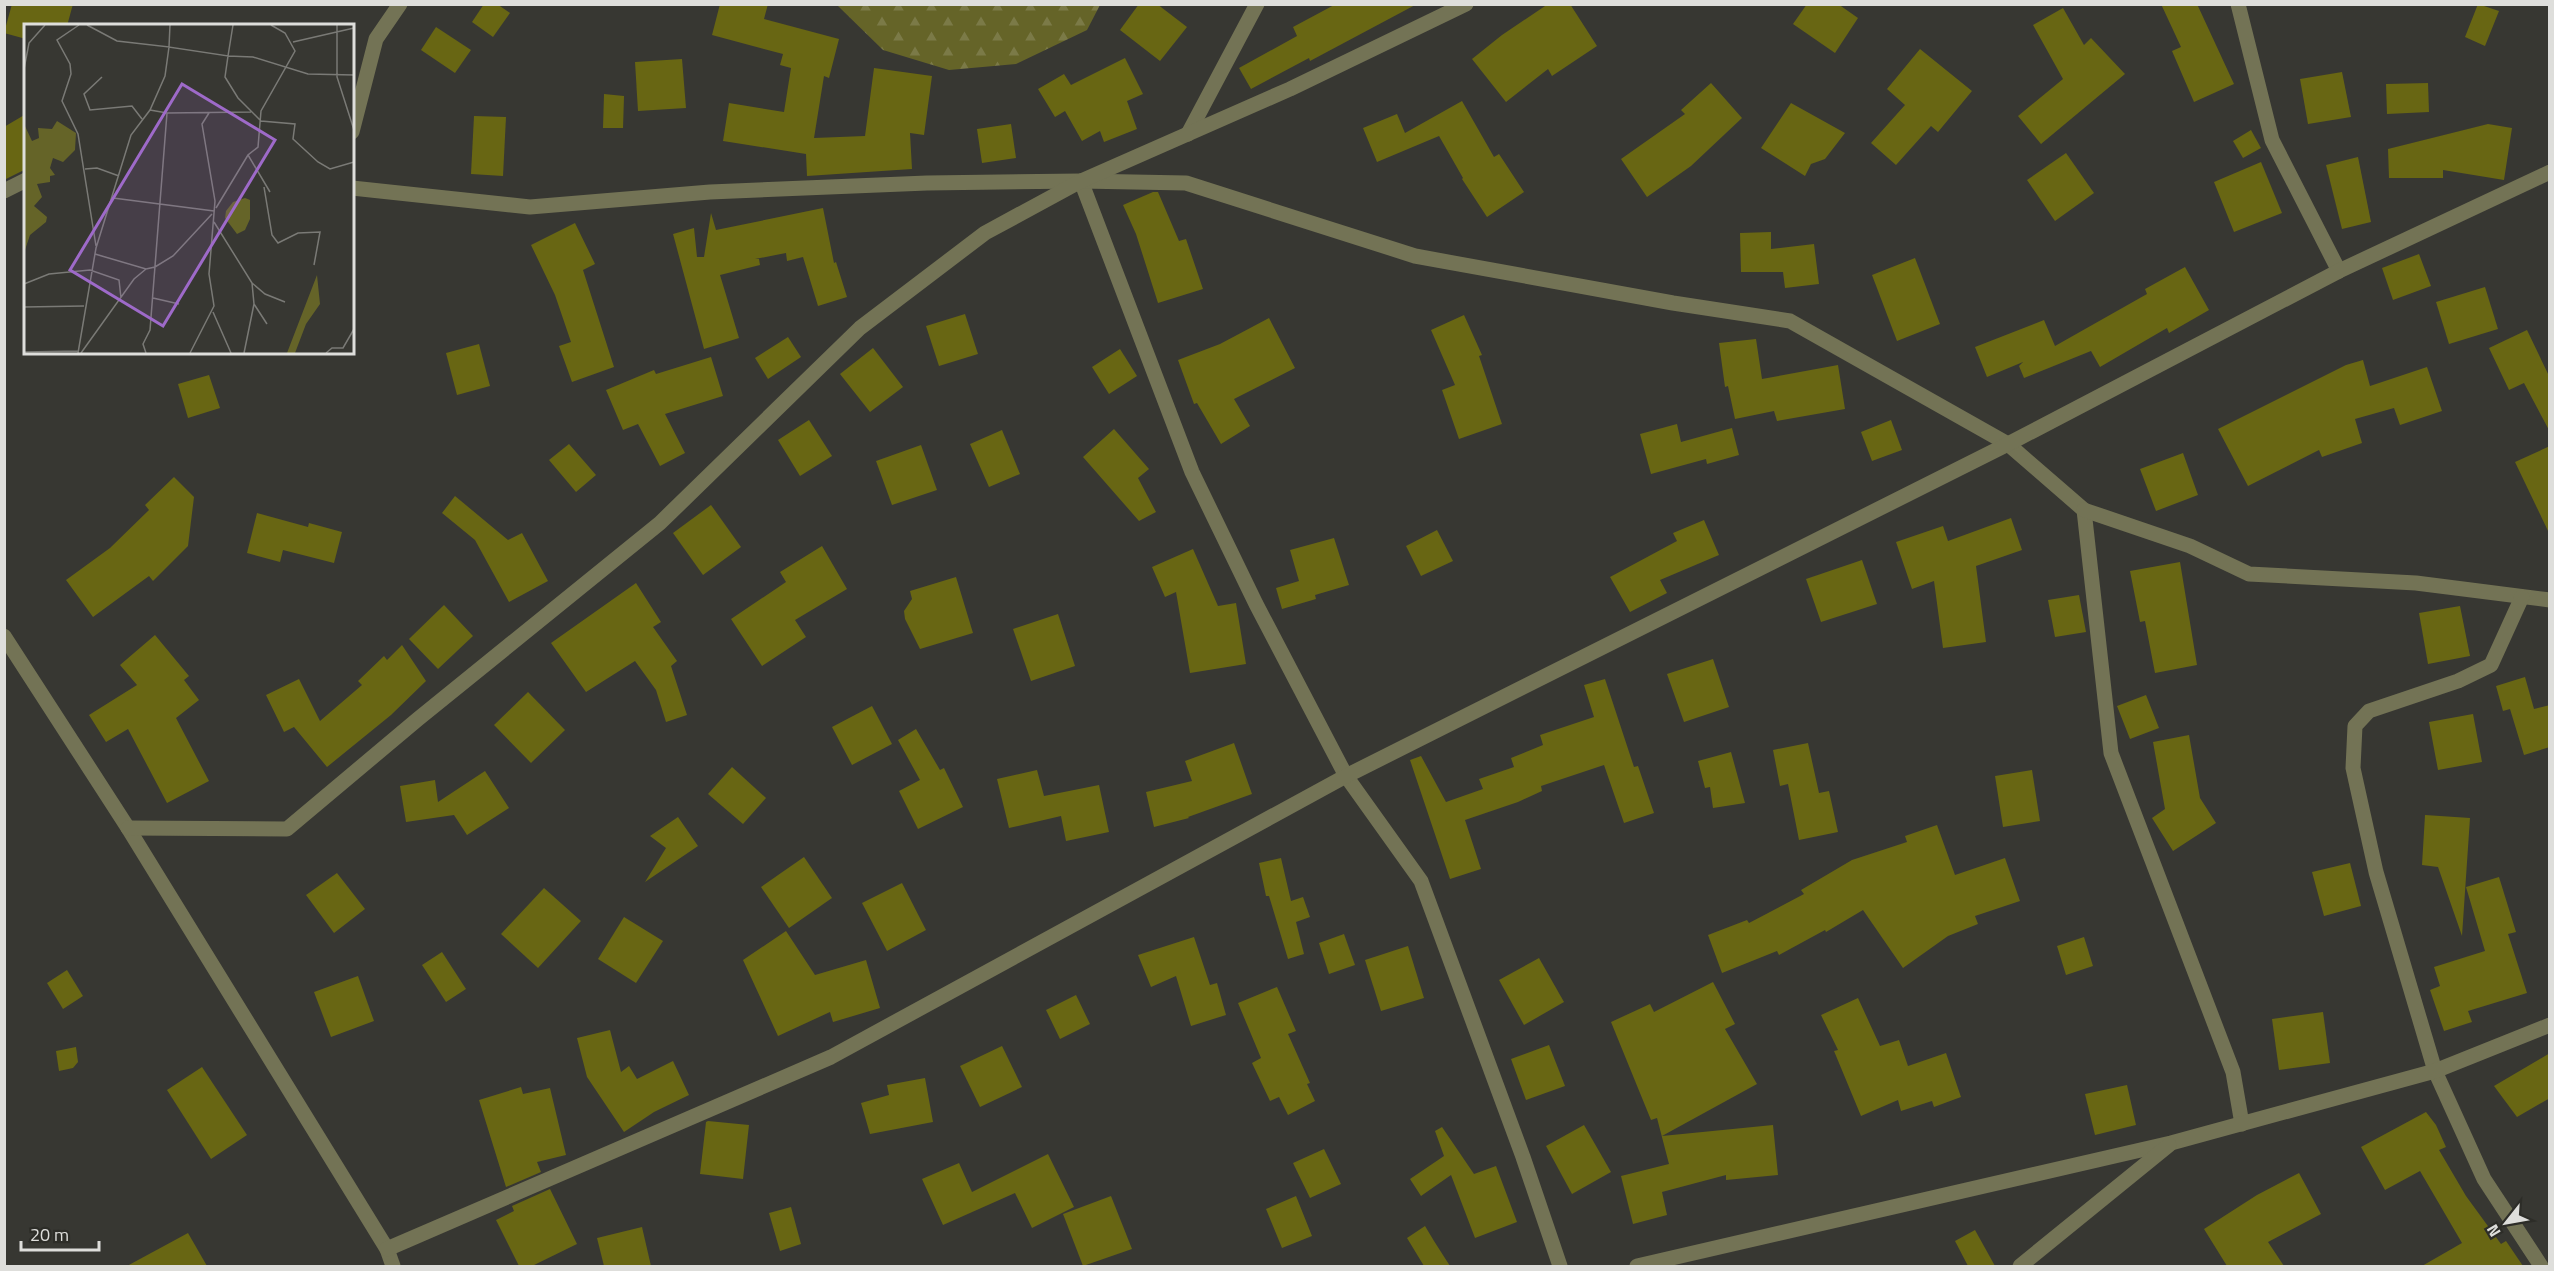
<svg xmlns="http://www.w3.org/2000/svg" width="2554" height="1271" font-family="'Titillium Web',sans-serif">
	<style>
		.forest { fill: url(#forest-firs) }
		.building { fill: #686613 }
		.lines { fill: none; stroke-linecap: round; stroke-linejoin: round }
		.minor { stroke: #737355; stroke-width: 15 }
		.inset-road { fill: none; stroke: #7a7a76; stroke-width: 1.5 }
		.view { fill: #9e6ac9; fill-opacity: 0.15; stroke: #9e6ac9; stroke-width: 3 }
		.inset-edge { fill: none; stroke: #dededb; stroke-width: 3 }
	</style>
	<defs>
		<pattern id="forest-firs" width="22" height="20" patternUnits="userSpaceOnUse" patternTransform="scale(1.5)"><rect width="22" height="20" fill="#656428"/><path d="M5 1l3.5 6h-7zM16 11l3.5 6h-7z" fill="#7b7a47"/></pattern>
	</defs>
	<rect width="100%" height="100%" fill="#373732"/>
	<!-- forest -->
	<path class="forest" d="M837 5H1100L1087 30 1016 64 949 70 883 50Z"/>
	<!-- building -->
	<g class="building">
		<path d="M12 4H73L67 26H26V39L4 33Z"/>
		<path d="M484 4H497L510 13 493 37 472 22Z"/>
		<path d="M720 4H768L764 19 839 39 829 78 824 76 814 138 865 136 874 68 932 76 924 135 910 133 912 169 807 176 806 154 723 141 729 103 784 112 791 68 780 65 783 54 712 35Z"/>
		<path d="M1139 4H1157L1187 27 1160 61 1120 30Z"/>
		<path d="M1336 4H1417L1310 61 1309 58 1251 89 1239 68 1297 36 1293 27Z"/>
		<path d="M1548 4H1570L1597 46 1552 76 1548 69 1506 102 1472 59 1502 35Z"/>
		<path d="M1807 4H1838L1858 18 1835 53 1793 24Z"/>
		<path d="M2161 4H2197L2234 84 2194 102 2172 51 2181 47Z"/>
		<path d="M2478 4 2499 11 2485 46 2465 37Z"/>
		<path d="M2063 8 2084 45 2091 38 2125 74 2041 144 2018 116 2063 79 2033 25Z"/>
		<path d="M436 27 471 50 455 73 421 50Z"/>
		<path d="M1920 49 1972 91 1938 132 1931 126 1896 165 1871 143 1905 105 1887 89Z"/>
		<path d="M1125 58 1143 94 1127 101 1137 129 1104 142 1100 131 1082 141 1065 111 1055 117 1038 89 1064 74 1071 85Z"/>
		<path d="M682 59 686 108 638 111 635 62Z"/>
		<path d="M2342 72 2351 117 2308 124 2300 79Z"/>
		<path d="M1711 83 1742 118 1691 166 1647 197 1621 159 1685 114 1681 110Z"/>
		<path d="M2428 83 2429 112 2387 114 2386 84Z"/>
		<path d="M604 94 624 96 623 128H603Z"/>
		<path d="M1462 101 1494 157 1499 154 1524 192 1487 217 1462 179 1463 178 1439 136 1377 162 1363 128 1397 114 1405 133Z"/>
		<path d="M1791 103 1845 133 1825 159 1811 164 1805 176 1761 148Z"/>
		<path d="M26 114V169L4 180V127Z"/>
		<path d="M474 116 506 117 503 176 471 174Z"/>
		<path d="M1011 124 1016 158 982 163 977 129Z"/>
		<path d="M2488 124 2512 128 2504 180 2443 170V178H2389L2388 149Z"/>
		<path d="M2251 130 2261 148 2243 158 2233 141Z"/>
		<path d="M2066 153 2094 193 2055 221 2027 180Z"/>
		<path d="M2358 157 2371 222 2342 229 2326 165Z"/>
		<path d="M2261 162 2282 213 2234 232 2214 182Z"/>
		<path d="M1153 192H1158L1179 241 1186 239 1203 289 1158 303 1136 234 1123 205Z"/>
		<path d="M823 208 834 263 836 262 847 297 818 306 803 257 787 261 786 253 755 259H759L760 265 720 275 739 338 704 349 673 234 694 228 697 257H704L711 213 716 230Z"/>
		<path d="M575 223 595 264 583 270 614 367 572 382 559 346 571 342 555 295 531 245Z"/>
		<path d="M1771 232V249L1814 244 1819 284 1785 288 1783 272H1741L1740 233Z"/>
		<path d="M2419 254 2431 286 2393 300 2382 268Z"/>
		<path d="M1915 258 1940 324 1897 341 1872 275Z"/>
		<path d="M2185 267 2209 310 2169 333 2167 328 2100 367 2091 351 2024 378 2019 366 2023 362 1987 377 1975 347 2044 320 2055 346 2147 294 2145 289Z"/>
		<path d="M2485 287 2498 329 2449 344 2436 302Z"/>
		<path d="M965 314 978 354 939 366 926 326Z"/>
		<path d="M1464 315 1482 355 1479 356 1502 424 1459 439 1442 390 1455 385 1431 330Z"/>
		<path d="M1269 318 1295 368 1234 399 1250 426 1221 444 1197 403 1194 404 1178 360 1220 344Z"/>
		<path d="M2527 330 2550 378V432L2524 383 2509 390 2489 348Z"/>
		<path d="M788 337 801 357 768 379 755 358Z"/>
		<path d="M1756 339 1762 379 1838 365 1845 409 1777 421 1774 411 1735 419 1728 386 1725 387 1719 343Z"/>
		<path d="M479 344 490 386 457 395 446 353Z"/>
		<path d="M873 348 903 387 870 412 840 374Z"/>
		<path d="M1120 349 1137 376 1109 394 1092 367Z"/>
		<path d="M711 357 723 396 665 414 685 453 660 466 638 424 623 430 606 390 654 370 656 374Z"/>
		<path d="M2363 360 2370 386 2427 367 2442 411 2400 425 2394 408 2355 419 2362 443 2322 457 2319 450 2248 486 2218 429 2346 365Z"/>
		<path d="M209 375 220 408 188 418 178 384Z"/>
		<path d="M809 420 832 456 800 476 778 440Z"/>
		<path d="M1891 420 1902 450 1872 461 1861 432Z"/>
		<path d="M1677 424 1681 442 1732 428 1739 455 1707 464 1706 459 1651 474 1640 434Z"/>
		<path d="M1114 429 1149 469 1138 478 1156 512 1139 521 1083 457Z"/>
		<path d="M1002 430 1020 474 989 487 970 444Z"/>
		<path d="M569 444 596 475 576 492 549 460Z"/>
		<path d="M921 445 937 490 892 505 876 461Z"/>
		<path d="M2550 446V535L2515 462Z"/>
		<path d="M2183 453 2198 495 2156 511 2140 469Z"/>
		<path d="M174 477 194 497 188 546 153 581 149 576 93 617 66 580 110 548 149 510 145 505Z"/>
		<path d="M455 496 508 540 522 533 548 581 509 602 475 540 442 513Z"/>
		<path d="M711 505 741 547 703 575 673 533Z"/>
		<path d="M257 513 308 527 309 523 342 532 334 563 283 550 280 562 247 553Z"/>
		<path d="M2011 518 2022 550 1976 566 1986 642 1943 648 1934 581 1912 589 1896 542 1943 526 1948 541Z"/>
		<path d="M1704 520 1719 555 1660 580 1667 593 1630 612 1610 577 1677 541 1673 533Z"/>
		<path d="M1437 530 1453 561 1421 576 1406 546Z"/>
		<path d="M1334 538 1349 585 1315 595 1316 599 1282 609 1276 588 1299 581 1290 550Z"/>
		<path d="M822 546 847 589 795 620 806 637 762 666 731 619 786 582 780 572Z"/>
		<path d="M1193 549 1218 606 1236 603 1246 664 1190 673 1176 592 1165 597 1152 567Z"/>
		<path d="M1862 560 1877 604 1821 622 1806 579Z"/>
		<path d="M2180 562 2197 665 2155 673 2145 621 2140 622 2130 571Z"/>
		<path d="M956 577 973 633 920 649 905 619 904 611 912 599 910 591Z"/>
		<path d="M636 583 661 622 653 627 677 661 671 666 687 715 666 722 656 690 635 661 586 692 551 643Z"/>
		<path d="M2079 595 2086 632 2055 637 2048 600Z"/>
		<path d="M444 605 473 636 438 669 409 639Z"/>
		<path d="M2460 606 2470 656 2428 664 2419 613Z"/>
		<path d="M1058 614 1075 666 1031 681 1013 629Z"/>
		<path d="M155 635 189 676 184 680 199 700 176 718 209 781 167 803 128 729 106 742 89 715 137 685 120 665Z"/>
		<path d="M402 645 426 681 391 715 327 767 294 727 284 732 266 695 299 679 320 721 362 685 358 681 384 656 387 660Z"/>
		<path d="M1713 659 1729 707 1684 722 1667 674Z"/>
		<path d="M2525 677 2534 709 2550 705V747L2524 755 2510 709 2503 711 2496 686Z"/>
		<path d="M1605 679 1634 767 1638 766 1654 813 1624 823 1604 765 1541 786 1542 791 1518 802 1465 820 1481 869 1450 879 1410 760 1421 756 1446 802 1483 789 1479 779 1514 767 1511 758 1543 745 1540 735 1594 717 1584 685Z"/>
		<path d="M528 692 565 730 531 763 494 725Z"/>
		<path d="M2146 695 2159 728 2130 739 2117 706Z"/>
		<path d="M872 706 892 744 852 765 832 727Z"/>
		<path d="M2473 714 2482 762 2438 770 2429 722Z"/>
		<path d="M916 729 940 770 944 768 963 807 918 829 899 791 920 780 898 740Z"/>
		<path d="M2189 735 2200 798 2216 823 2173 851 2152 818 2165 809 2153 742Z"/>
		<path d="M1234 743 1252 794 1188 817 1189 818 1154 827 1146 792 1192 781 1185 761Z"/>
		<path d="M1808 743 1819 793 1829 791 1838 832 1799 840 1788 784 1780 786 1773 750Z"/>
		<path d="M1731 752 1745 803 1713 808 1710 787 1705 788 1698 761Z"/>
		<path d="M732 767 766 798 743 824 708 794Z"/>
		<path d="M1037 770 1044 796 1099 785 1109 832 1066 841 1061 816 1009 828 997 779Z"/>
		<path d="M2032 770 2040 821 2003 827 1995 776Z"/>
		<path d="M485 771 509 808 467 835 454 815 406 822 400 786 435 780 438 802Z"/>
		<path d="M2425 815 2470 818 2462 936 2438 867 2422 865Z"/>
		<path d="M678 817 698 846 645 882 666 848 650 836Z"/>
		<path d="M1937 825 1955 875 2005 858 2020 901 1975 916 1978 924 1948 936 1903 968 1863 910 1826 932 1825 930 1779 955 1777 951 1722 973 1708 935 1747 920 1749 923 1804 894 1801 890 1852 860 1907 842 1905 836Z"/>
		<path d="M804 857 832 898 789 928 761 887Z"/>
		<path d="M1281 858 1291 901 1303 897 1310 917 1296 922 1304 954 1288 959 1269 896H1266L1259 863Z"/>
		<path d="M2350 863 2361 906 2324 916 2312 872Z"/>
		<path d="M337 873 365 909 334 933 306 895Z"/>
		<path d="M2499 877 2516 932 2508 934 2527 993 2468 1011 2472 1022 2444 1031 2430 990 2440 986 2434 967 2485 951 2466 887Z"/>
		<path d="M902 883 926 930 887 951 862 903Z"/>
		<path d="M544 888 581 921 538 968 501 934Z"/>
		<path d="M624 917 663 941 636 983 598 959Z"/>
		<path d="M786 931 815 975 866 960 880 1008 833 1022 830 1012 778 1036 743 960Z"/>
		<path d="M1344 934 1355 965 1329 974 1319 943Z"/>
		<path d="M1194 937 1210 985 1217 983 1226 1015 1191 1026 1176 976 1151 987 1138 955Z"/>
		<path d="M2084 937 2093 966 2066 975 2057 946Z"/>
		<path d="M1408 946 1424 998 1381 1011 1365 960Z"/>
		<path d="M442 952 466 989 446 1002 422 965Z"/>
		<path d="M1539 958 1564 1002 1524 1025 1499 980Z"/>
		<path d="M67 970 83 996 63 1009 47 983Z"/>
		<path d="M358 976 374 1021 331 1037 314 992Z"/>
		<path d="M1713 982 1735 1024 1725 1029 1757 1084 1662 1136 1773 1125 1778 1175 1726 1180V1175L1662 1192 1667 1215 1633 1224 1621 1176 1669 1164 1657 1118 1651 1120 1611 1022 1650 1004 1654 1012Z"/>
		<path d="M1277 987 1296 1031 1288 1034 1310 1083 1307 1084 1315 1101 1288 1115 1279 1097 1270 1101 1252 1063 1261 1058 1238 1003Z"/>
		<path d="M1076 995 1090 1024 1060 1039 1046 1010Z"/>
		<path d="M1858 998 1880 1046 1899 1040 1908 1066 1946 1053 1961 1097 1934 1107 1932 1101 1901 1111 1898 1100 1861 1116 1834 1051 1838 1050 1821 1015Z"/>
		<path d="M2323 1012 2330 1063 2279 1070 2272 1019Z"/>
		<path d="M610 1030 621 1072 629 1066 637 1079 673 1061 689 1095 654 1112 624 1132 587 1077 577 1038Z"/>
		<path d="M1549 1045 1565 1086 1526 1100 1511 1059Z"/>
		<path d="M1002 1046 1022 1087 980 1107 960 1066Z"/>
		<path d="M76 1047 78 1062 73 1068 59 1071 56 1051Z"/>
		<path d="M2550 1053V1098L2517 1117 2494 1086Z"/>
		<path d="M202 1067 247 1135 211 1159 167 1090Z"/>
		<path d="M925 1078 933 1122 870 1134 861 1103 889 1095 887 1085Z"/>
		<path d="M2127 1085 2136 1125 2095 1135 2085 1094Z"/>
		<path d="M521 1087 523 1094 550 1088 566 1155 537 1162 541 1172 506 1187 479 1100Z"/>
		<path d="M2426 1112 2436 1125 2446 1147 2439 1150 2466 1196 2501 1244 2506 1241 2523 1266H2422L2462 1243 2420 1171 2385 1190 2361 1147Z"/>
		<path d="M708 1121 749 1125 743 1179 700 1174 706 1122Z"/>
		<path d="M1584 1125 1611 1172 1572 1194 1546 1146Z"/>
		<path d="M1442 1127 1474 1174 1496 1166 1517 1222 1475 1238 1451 1175 1421 1196 1410 1179 1444 1156 1435 1131Z"/>
		<path d="M1324 1149 1341 1184 1310 1198 1293 1163Z"/>
		<path d="M1048 1154 1074 1207 1032 1228 1015 1193 943 1225 922 1179 959 1163 972 1192Z"/>
		<path d="M2299 1173 2321 1214 2268 1242 2284 1266H2227L2204 1229 2257 1195Z"/>
		<path d="M550 1189 577 1244 532 1266H519L496 1220 514 1211 512 1206Z"/>
		<path d="M1111 1196 1132 1249 1083 1266 1063 1214Z"/>
		<path d="M1296 1196 1312 1236 1282 1248 1266 1209Z"/>
		<path d="M791 1207 801 1244 780 1251 769 1213Z"/>
		<path d="M1425 1226 1434 1241 1450 1266H1424L1407 1238Z"/>
		<path d="M642 1227 651 1266H604L597 1238Z"/>
		<path d="M1975 1230 1995 1266H1968L1955 1241Z"/>
		<path d="M188 1233 207 1266H127Z"/>
	</g>
	<g class="lines">
		<!-- minor -->
		<g class="minor">
			<path d="M2238 4 2272 140 2339 271"/>
			<path d="M352 132 376 39 400 4"/>
			<path d="M1188 134 1257 4"/>
			<path d="M1081 181 1192 472 1256 604 1346 776 1421 881 1523 1157 1560 1266"/>
			<path d="M352 188 530 207 710 192 927 183 1081 181 1186 183 1415 256 1673 303 1790 321 2008 444 2084 510 2111 753 2233 1072 2242 1124"/>
			<path d="M4 191 26 180"/>
			<path d="M2084 510 2190 546 2249 574 2416 583 2550 600"/>
			<path d="M2522 597 2491 665 2458 681 2369 711 2355 726 2353 768 2376 872 2435 1071 2484 1179 2541 1266"/>
			<path d="M4 636 128 828 387 1249 393 1266"/>
			<path d="M128 828 287 829 418 719 660 523 860 328 985 233 1081 181 1290 89 1466 4"/>
			<path d="M387 1249 831 1057 1346 776 2008 444 2339 271 2550 172"/>
			<path d="M1637 1266 2171 1143 2435 1071 2550 1025"/>
			<path d="M2020 1266 2169 1145"/>
		</g>
	</g>
	<!-- overview -->
	<g transform="translate(24 24)">
		<rect width="330" height="330" fill="#373732"/>
		<path d="M33 97 52 109 51 126 39 138 29 134 26 144 31 151 26 152V158L13 160 18 173 10 182 23 193 22 198 6 211 0 229V100L8 117 15 114 14 104 28 105ZM221 174 226 176V195L221 206 213 210 201 194 202 187 209 178ZM293 251 296 280 282 300 271 329H263Z" fill="#656428"/>
		<path class="inset-road" d="M55 1 33 16 46 40 47 50 38 77 54 110 72 222M63 1 93 17 145 23 146 1M313 1V53L330 106M269 18 330 4M0 45 5 19 21 1M78 53 60 70 66 86 108 82 118 95M126 86 143 89 227 88M330 110V138M330 138 306 145 294 138 269 115 271 100 237 97 214 74 201 53 204 32 229 33 284 50 330 51M61 145 73 144 95 152M240 163 248 211 254 219 274 209 296 208 290 241M246 168 224 131 234 123 237 87 271 27 261 9 247 1M89 174 190 187M192 184 224 131M190 198 228 259 230 280 243 300M71 230 122 245 131 243 149 232 188 190M228 259 241 270 261 278M0 260 25 250 66 246 95 256 97 274M129 274 155 280M0 283 60 282M189 288 207 329M0 328 54 327M54 329 72 224 107 111 126 86 141 52 145 23 204 32 209 1M57 329 110 255 122 245M122 329 119 320 126 306 143 89M166 329 190 282 185 250 191 177 178 100 185 89M220 329 230 280M302 329 308 324H319L330 305"/>
		<path class="view" d="M158 60 251 116 139 302 46 246Z"/>
		<rect width="330" height="330" class="inset-edge"/>
	</g>
	<!-- border -->
	<rect width="2554" height="1271" fill="none" stroke="#dededb" stroke-width="12"/>
	<!-- north arrow -->
	<g transform="translate(2506 1223) rotate(239)" stroke="#2d2d28" stroke-width="4.5" paint-order="stroke">
	<path d="M0-4.5L10 22L0 15L-10 22Z" fill="#dededb"/>
	<text y="-9" font-size="16" font-weight="bold" text-anchor="middle" fill="#dededb">N</text>
	</g>
	<!-- scale -->
	<path d="M21 1241v9h78v-9" fill="none" stroke="#dededb" stroke-width="3"/>
	<text x="30" y="1241" font-size="18" fill="#dededb" stroke="#2d2d28" stroke-width="4.5" paint-order="stroke">20 m</text>
</svg>
